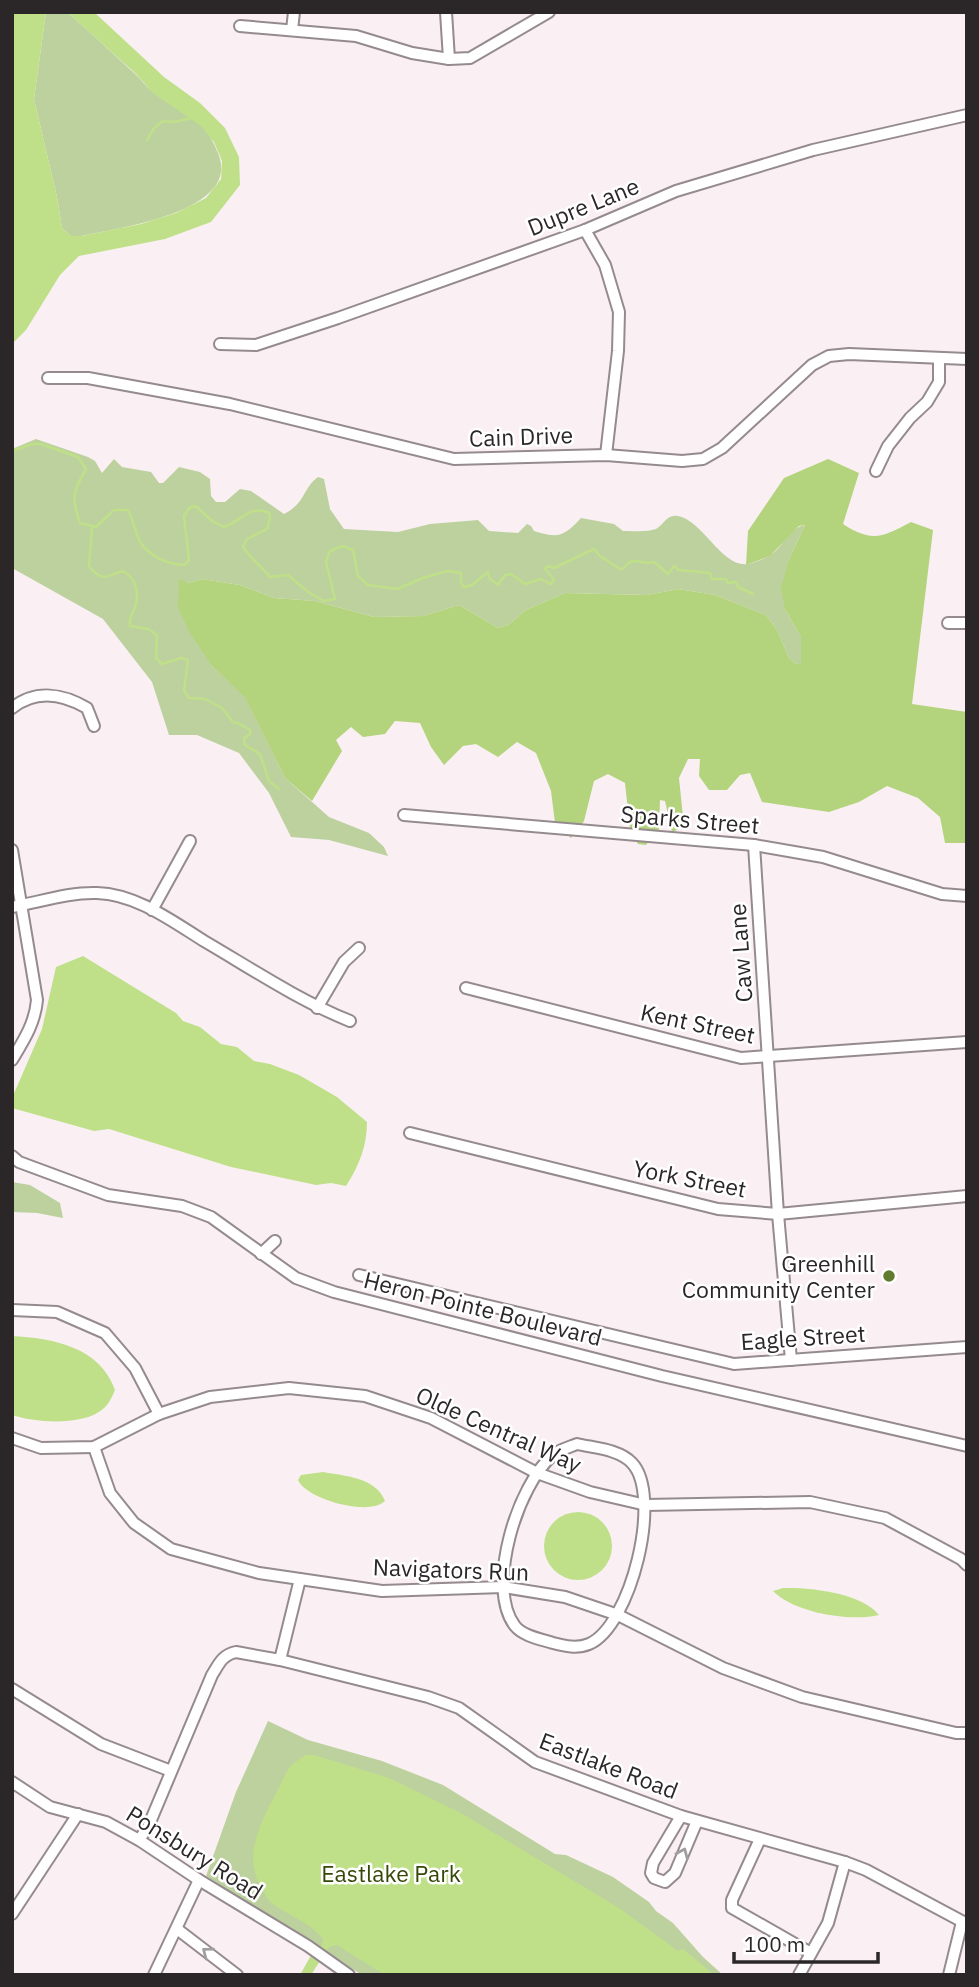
<svg xmlns="http://www.w3.org/2000/svg" width="979" height="1987" font-family="'IBM Plex Sans',sans-serif">
	<style>
		.green { fill: #bdd19e }
		.forest { fill: #b3d37c }
		.water { fill: #bfe089 }
		.lines { fill: none; stroke-linecap: round; stroke-linejoin: round }
		.stream { stroke: #bfe089; stroke-width: 2.5 }
		.street-casing { stroke: #958b8f; stroke-width: 14 }
		.street { stroke: #fff; stroke-width: 10 }
		.oneway { stroke: #a09e9f }
		.poi-dot { fill: #627c2f; stroke: #fff; stroke-width: 2.5 }
		.labels { text-anchor: middle; dominant-baseline: central; stroke-width: 5; stroke-linejoin: round; paint-order: stroke }
		.street-label { font-size: 23px; fill: #2b2729; stroke: #fff }
		.poi-label { font-size: 23px; fill: #2b2729; stroke: #fff; text-anchor: end }
		.park-label { font-size: 23px; fill: #364808; stroke: #fff }
	</style>
	<rect width="100%" height="100%" fill="#faf0f4"/>
	<!-- green -->
	<g class="green">
		<path d="M46 12H67C90 32 112 53 134 73 141 79 146 87 153 92 168 105 188 112 202 126 209 133 214 143 218 153 243 212 118 228 81 236H71L62 228 57 197 34 99Z"/>
		<path d="M36 439 88 457 95 461 102 473 114 459 122 467 151 472 159 483H163L179 467 200 472 210 479 211 496 216 502H225L240 489 251 491 284 514C306 503 302 489 318 477L324 479 330 509 344 529 398 532 430 524 478 520 489 531 518 533 527 524 531 526 534 531C559 539 564 536 581 518L614 524 623 531C632 531 648 532 656 529 664 525 666 514 678 516 703 520 722 569 749 564 755 562 764 559 769 556 783 548 789 528 805 525L789 559 785 609 801 637 802 664H796L789 658 777 630 766 615 715 595 678 589 647 595 565 593 526 610 508 625 498 628 459 605 423 616 374 617 315 601 274 598 240 585 202 579 188 583 212 666 245 696 285 778 329 817 369 833 384 847 388 856 329 840 291 837 269 793 239 753 197 735H169L152 682 103 619 12 568V449Z"/>
		<path d="M12 1182 30 1185 60 1203 63 1218 37 1213 12 1212Z"/>
		<path d="M268 1721 308 1740 382 1761 443 1785 555 1854 566 1855 613 1877 649 1902 656 1911 673 1923 703 1957 723 1975H362L206 1876 236 1792Z"/>
	</g>
	<!-- forest -->
	<path class="forest" d="M828 459 859 473 843 524C872 543 883 537 911 522L933 530 912 704 967 712V843H945L940 817 918 798 887 786 859 802 829 812 762 802 750 773 740 775 727 790H709L699 776 700 759H688L679 778 684 827 672 832 665 801 660 800 659 829 646 845 638 844 630 829 625 783 608 774 594 781 584 821 571 838 555 823 551 791 536 753 517 742 498 757 476 744 463 746 444 765 431 747 420 723 395 721 385 734 363 737 351 727 336 740 342 751 312 801 285 778 245 697 212 666 190 633 178 608 179 579 188 583 202 579 240 585 274 598 315 601 374 617 423 616 459 605 498 628 508 625 526 610 565 593 647 595 678 589 715 595 766 615 777 630 789 658 796 664H801V637L785 609 781 589 789 559 805 525 799 526 770 556 746 565 748 531 784 478Z"/>
	<!-- water -->
	<g class="water">
		<path d="M12 12H46L34 99 57 197 62 228 71 236H81L141 224 176 213 206 198 221 179 222 161 214 142 201 126 153 93 136 74 67 12H94L164 77 200 103 225 128 239 157 240 185 211 222 165 239 79 256 60 275 26 330 12 344Z"/>
		<path d="M83 956 176 1013 183 1021 200 1027 221 1044 237 1047 254 1061 270 1064 299 1075 337 1097 367 1122C367 1146 359 1166 346 1186L331 1183 316 1185 231 1167 109 1129 94 1131 12 1108V1098L42 1029 56 967Z"/>
		<path d="M12 1336C53 1338 100 1347 115 1390 112 1397 109 1404 103 1409 84 1426 35 1423 12 1415Z"/>
		<path d="M323 1472C344 1476 376 1477 385 1501 369 1517 306 1499 298 1480L301 1475Z"/>
		<circle cx="578" cy="1546" r="34"/>
		<path d="M783 1588C810 1587 862 1593 879 1615 851 1622 794 1613 773 1591Z"/>
		<path d="M306 1755H314L389 1778 461 1813 619 1908 678 1951 683 1949 714 1975H385L337 1945 329 1947 311 1975H300L310 1957 322 1945 323 1939C312 1924 289 1915 274 1905 268 1901 265 1894 261 1887 239 1850 269 1810 285 1775L291 1765Z"/>
	</g>
	<g class="lines">
		<!-- stream -->
		<g class="stream">
			<path d="M147 140 154 128 163 121 175 122 191 118"/>
			<path d="M12 451 32 444H41L78 457 86 469C73 491 71 498 80 523L96 527 114 510H128C133 519 134 528 138 537 144 554 167 565 185 565L189 560 184 516 189 508 196 506 212 521 224 527C241 522 249 504 269 513L270 518 267 529 247 539 243 547C251 559 261 566 270 577L288 575 308 592 324 601 335 599 326 561 330 551 342 546 353 550 358 576 368 585 397 589 423 578 447 571 461 573V583L464 587 472 585 488 572 490 579 498 585 505 575 511 574 525 584 541 579 551 584 554 579 545 569 548 566 554 568 594 549 600 556 620 569 624 568C633 554 641 566 654 562L668 574 674 566 679 570 710 573 712 579H726L728 583 736 582 738 587 753 594"/>
			<path d="M92 528 89 566C103 584 108 575 123 571 135 577 139 591 136 604 134 613 128 616 130 626L148 629 157 635 156 658 162 664 181 658 188 660 184 691 189 698 205 699 222 708 234 723H238L250 730V734L244 738 245 745 260 754 269 781 279 789"/>
		</g>
		<defs>
			<g id="street">
				<path d="M446 12 449 59"/>
				<path d="M240 26 356 36 412 53 449 59 470 58 549 12"/>
				<path d="M292 30 294 12"/>
				<path d="M585 230 605 265 619 312 618 351 606 455"/>
				<path d="M220 344 256 345 338 318 585 230 676 191 813 150 967 115"/>
				<path d="M48 378H88L230 404 454 459 606 455 682 461 703 459 722 448 812 365 829 356 849 354 967 359"/>
				<path d="M876 471 888 446 910 418 927 402 939 382V358"/>
				<path d="M948 623H967"/>
				<path d="M12 708C36 689 63 694 87 708L94 726"/>
				<path d="M404 815 754 845 823 857 942 894 967 896"/>
				<path d="M754 845 778 1214 791 1360"/>
				<path d="M12 850 37 1000C35 1023 24 1040 12 1060"/>
				<path d="M12 907C40 902 69 892 97 893 136 894 172 921 204 941 252 969 298 1000 350 1021"/>
				<path d="M152 910 190 841"/>
				<path d="M466 988 741 1058 967 1042"/>
				<path d="M317 1008 344 962 359 948"/>
				<path d="M410 1133 718 1209 778 1214 967 1196"/>
				<path d="M12 1156 19 1162 108 1195 182 1206 211 1217 296 1278 334 1292 662 1376 967 1446"/>
				<path d="M261 1254 275 1241"/>
				<path d="M359 1275 734 1364 967 1347"/>
				<path d="M12 1310 57 1312 105 1333 135 1368 159 1414"/>
				<path d="M12 1438 41 1448 94 1447 159 1414 210 1397 289 1388 365 1396 431 1418 537 1473 590 1492 646 1505 810 1502 885 1518 961 1559 967 1565"/>
				<path d="M577 1444C594 1448 619 1449 632 1463 663 1496 631 1626 589 1644 577 1649 565 1646 553 1643 540 1639 523 1636 515 1626 485 1587 518 1484 553 1455 559 1450 570 1447 577 1444Z"/>
				<path d="M94 1447 110 1493 134 1523 171 1549 259 1573 382 1591 503 1587 565 1597 618 1615 723 1668 802 1697 956 1733H967"/>
				<path d="M280 1660 300 1579"/>
				<path d="M12 1689 101 1744 171 1771"/>
				<path d="M12 1782 50 1807 106 1822 139 1840 199 1880 308 1946 349 1975"/>
				<path d="M681 1816 653 1863 651 1873 654 1878 665 1882 675 1873 697 1821"/>
				<path d="M760 1839 732 1900V1908L811 1953"/>
				<path d="M139 1840 148 1827 212 1675C219 1664 222 1655 236 1652L280 1660 428 1697 459 1708 535 1762 681 1816 845 1862 866 1870 967 1924"/>
				<path d="M12 1914 78 1814"/>
				<path d="M177 1929 237 1975"/>
				<path d="M154 1975 199 1880"/>
				<path d="M799 1975 828 1923 845 1862"/>
				<path d="M949 1975 962 1922"/>
			</g>
		</defs>
		<!-- street casing -->
		<use href="#street" class="street-casing"/>
		<!-- street -->
		<use href="#street" class="street"/>
	</g>
	<!-- one-way arrows -->
	<defs><path id="oneway-chevron" d="M-2-3.5L2.5 0L-2 3.5" fill="none" stroke-width="1.6" stroke-linecap="round" stroke-linejoin="round" transform="scale(1.75)"/></defs>
	<g class="oneway">
		<use href="#oneway-chevron" transform="translate(683 1853) rotate(-67)"/>
		<use href="#oneway-chevron" transform="translate(207 1952) rotate(-143)"/>
	</g>
	<!-- markers -->
	<circle class="poi-dot" cx="889" cy="1276" r="7"/>
	<g class="labels">
		<!-- street labels -->
		<g class="street-label">
			<text transform="translate(583 206) rotate(-22)">Dupre Lane</text>
			<text transform="translate(521 436) rotate(-2)">Cain Drive</text>
			<text transform="translate(690 819) rotate(5)">Sparks Street</text>
			<text transform="translate(740 953) rotate(-94)">Caw Lane</text>
			<text transform="translate(698 1023) rotate(12)">Kent Street</text>
			<text transform="translate(690 1178) rotate(11)">York Street</text>
			<text transform="translate(483 1308) rotate(14)">Heron Pointe Boulevard</text>
			<text transform="translate(803 1337) rotate(-4)">Eagle Street</text>
			<text transform="translate(499 1429) rotate(24)">Olde Central Way</text>
			<text transform="translate(451 1569) rotate(2)">Navigators Run</text>
			<text transform="translate(609 1765) rotate(21)">Eastlake Road</text>
			<text transform="translate(195 1852) rotate(32)">Ponsbury Road</text>
		</g>
		<!-- poi labels -->
		<g class="poi-label">
			<text x="875" y="1263">Greenhill<tspan x="875" dy="26">Community Center</tspan></text>
		</g>
		<!-- park labels -->
		<g class="park-label">
			<text x="391" y="1873">Eastlake Park</text>
		</g>
	</g>
	<!-- border -->
	<rect width="979" height="1987" fill="none" stroke="#2b2729" stroke-width="28"/>
	<!-- scale -->
	<path d="M734 1952v10h144v-10" fill="none" stroke="#2b2729" stroke-width="3.5"/>
	<text x="744" y="1952" font-size="21" fill="#2b2729" stroke="#ffffff" stroke-width="5" paint-order="stroke">100 m</text>
</svg>
